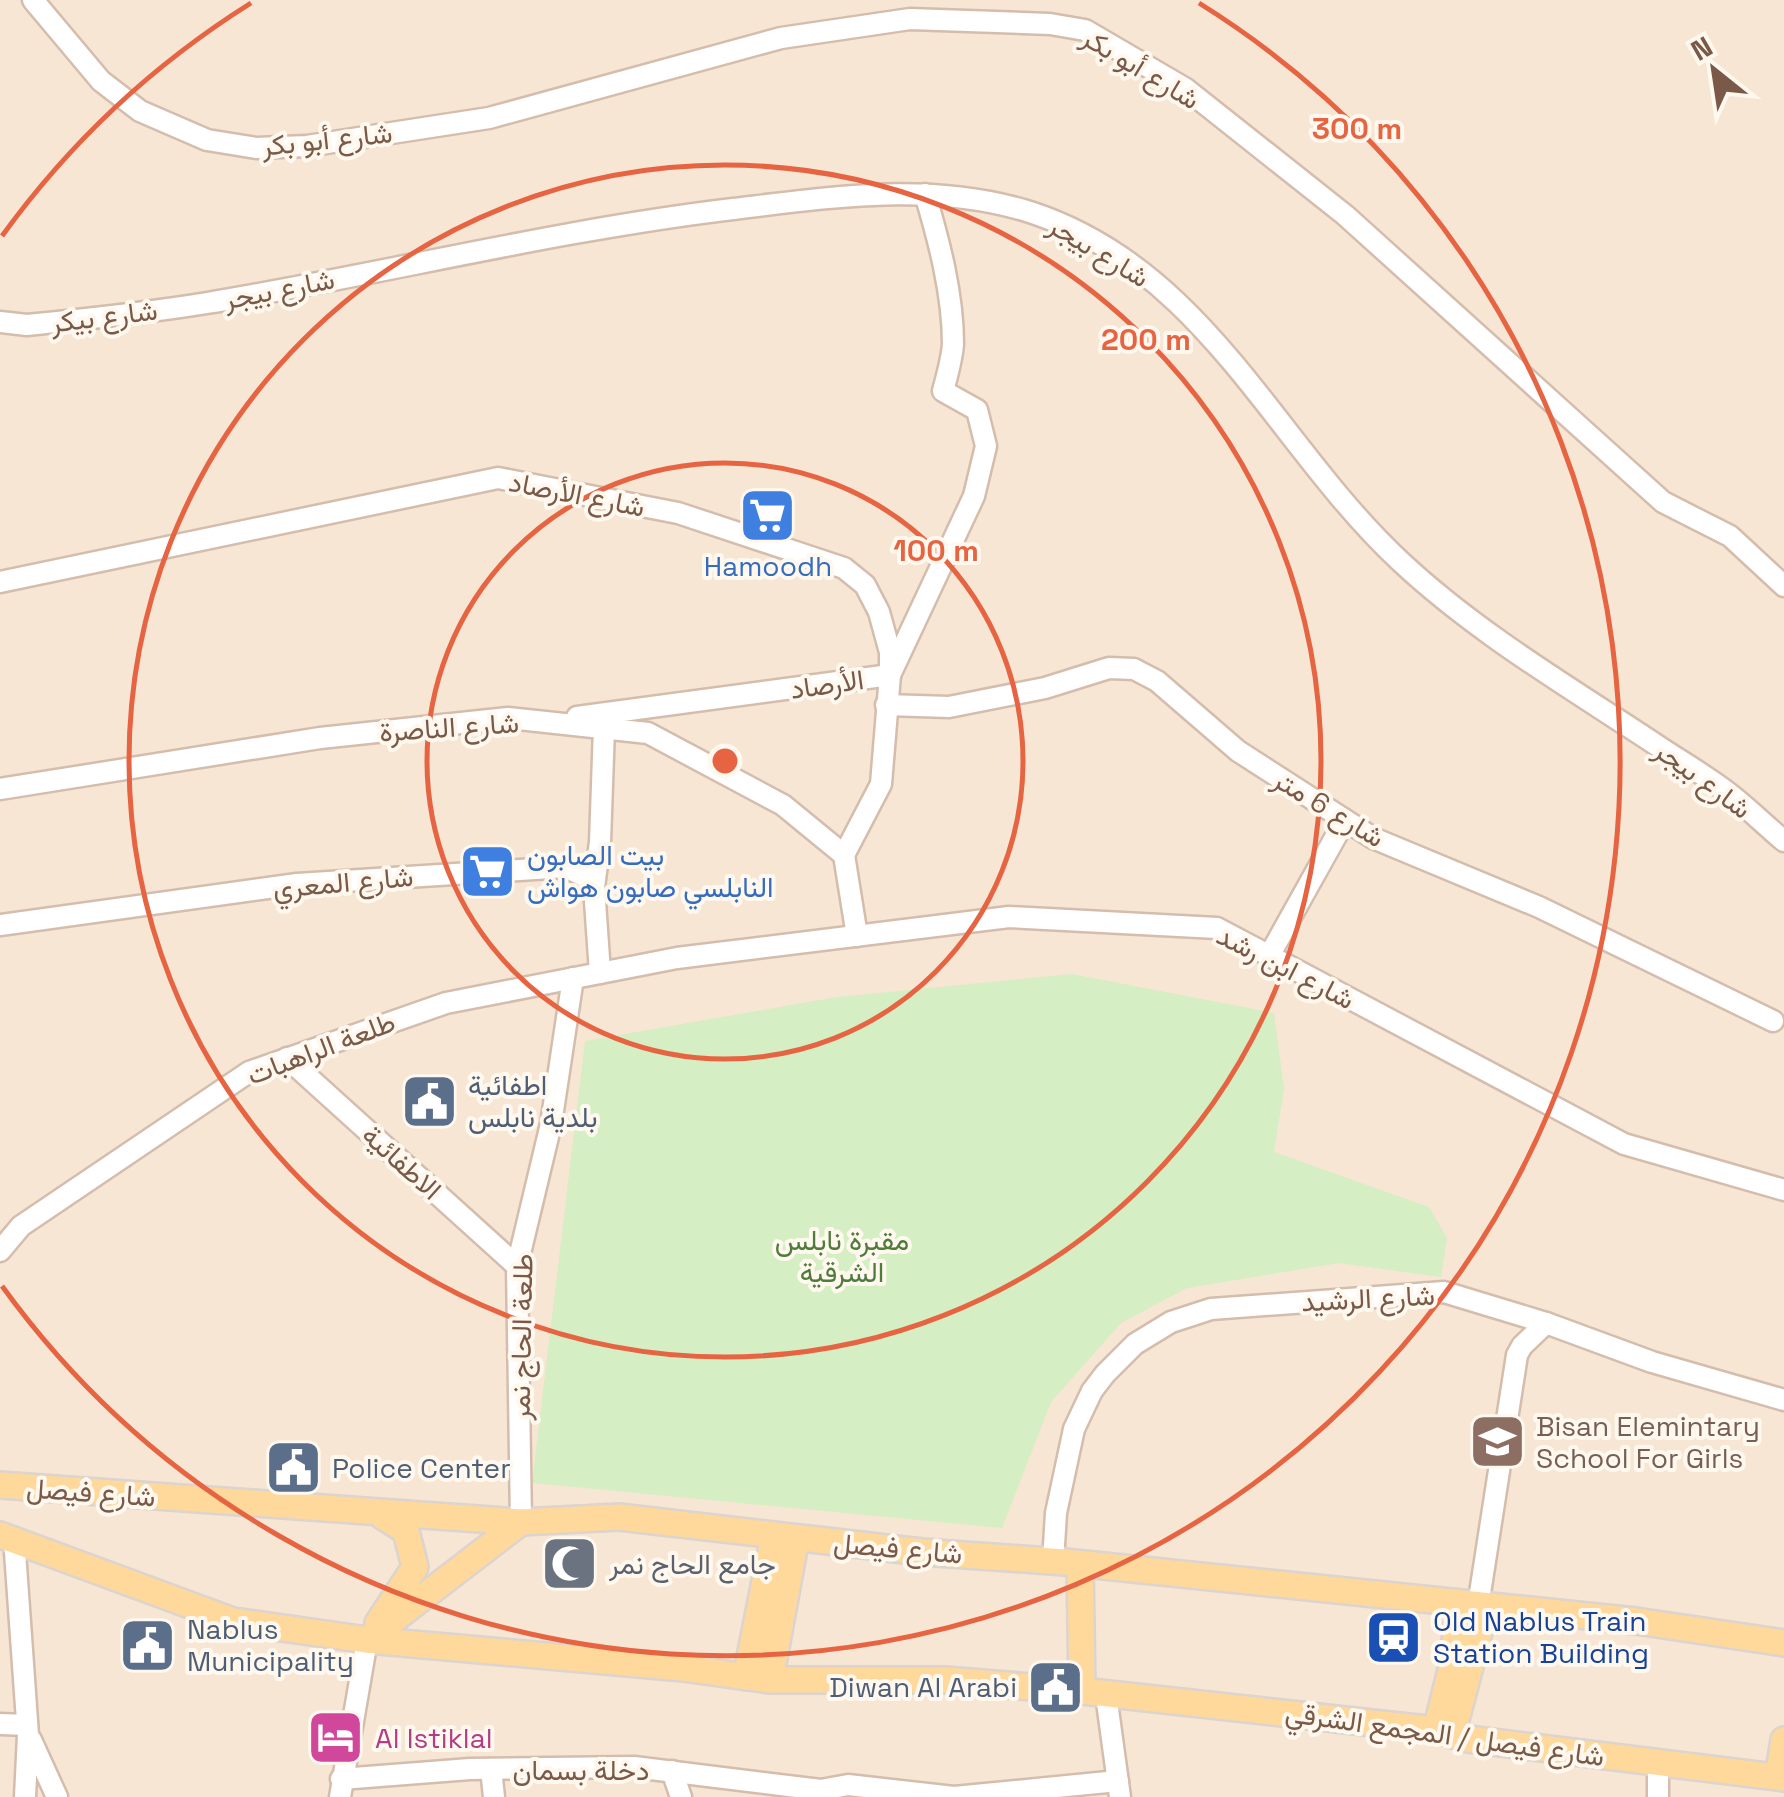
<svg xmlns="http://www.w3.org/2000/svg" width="1784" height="1797" font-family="'Space Grotesk',Vazirmatn,sans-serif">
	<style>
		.residential { fill: #f7e6d4 }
		.green { fill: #d5eec3 }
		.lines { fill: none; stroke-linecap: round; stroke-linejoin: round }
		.minor-casing { stroke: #d4bdad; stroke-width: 25 }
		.major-casing { stroke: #dcd4cf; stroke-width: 30 }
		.minor { stroke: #fff; stroke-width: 20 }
		.major { stroke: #ffd89c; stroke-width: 25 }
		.ring { fill: none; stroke: #e66442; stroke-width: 5 }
		.labels { text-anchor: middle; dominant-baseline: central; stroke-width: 8; stroke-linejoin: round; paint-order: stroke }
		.street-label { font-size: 28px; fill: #7a5948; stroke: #fff8ee }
		.shop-label { font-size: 28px; fill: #366cbe; stroke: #fff8ee }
		.service-label { font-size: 28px; fill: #4e5e75; stroke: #fff8ee; text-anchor: start }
		.park-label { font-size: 28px; fill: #507b3c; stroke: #fff8ee }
		.education-label { font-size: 28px; fill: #785e54; stroke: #fff8ee; text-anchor: start }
		.worship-label { font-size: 28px; fill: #5b616d; stroke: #fff8ee; text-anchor: start }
		.transit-label { font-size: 28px; fill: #164399; stroke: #fff8ee; text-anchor: start }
		.hotel-label { font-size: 28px; fill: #b23c85; stroke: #fff8ee; text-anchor: start }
		.centre { fill: #e66442; stroke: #fff8ee; stroke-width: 5 }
		.ring-label { font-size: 30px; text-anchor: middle; font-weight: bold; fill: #e66442; stroke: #fff8ee; stroke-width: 8; stroke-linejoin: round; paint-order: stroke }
	</style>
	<rect width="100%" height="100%" fill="#fef4e6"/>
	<!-- residential -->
	<rect class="residential" x="0" y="0" width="1784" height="1797"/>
	<!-- green -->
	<path class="green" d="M1072 974 1274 1013 1284 1089 1274 1152 1429 1207 1447 1238 1441 1277 1339 1263 1187 1288 1121 1323 1051 1402 1002 1528 532 1483 585 1041 837 997Z"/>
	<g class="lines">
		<defs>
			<g id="minor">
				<path d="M33 0 101 81 140 111 207 140 256 148 307 146 489 118 781 38 910 19 1050 24 1085 30 1186 89 1345 215 1663 502 1730 536 1784 586"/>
				<path d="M0 322 27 325C87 319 147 313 207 303 383 274 556 230 733 209 833 197 935 181 1033 213 1207 271 1276 446 1401 562 1477 633 1569 687 1655 744 1680 761 1707 776 1731 795 1749 809 1766 826 1784 841"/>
				<path d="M0 582 498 478 678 513 844 568 865 585 879 612 890 652V675L881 784 844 855"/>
				<path d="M886 705 949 707 1045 688 1109 668 1134 669 1157 681 1238 751 1373 838 1539 907 1773 1021"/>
				<path d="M577 717 890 675 974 496 986 446 977 410 943 391C947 376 952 359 953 344 953 294 939 241 925 194"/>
				<path d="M0 789 320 738 508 718 648 733 783 805 844 855 857 936"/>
				<path d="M594 887 600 842 604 728"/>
				<path d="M0 925 297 884 566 867 587 878 594 887 600 973"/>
				<path d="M1269 956 1345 820"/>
				<path d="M287 1058 517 1266"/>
				<path d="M0 1251 21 1226 249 1072 446 1003 677 958 1009 917 1217 928 1624 1144 1784 1190"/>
				<path d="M521 1522 517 1266 551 1124 573 978"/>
				<path d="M14 1538 28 1735 25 1797"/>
				<path d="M1053 1561 1056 1513 1074 1429 1092 1391 1105 1374 1135 1344 1171 1322 1211 1309 1444 1292 1546 1323 1652 1362 1784 1400"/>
				<path d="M1478 1606 1517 1355 1522 1346 1546 1323"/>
				<path d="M1106 1695 1120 1797"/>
				<path d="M0 1724 27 1725"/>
				<path d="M31 1740 57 1797"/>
				<path d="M1658 1762V1797"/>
				<path d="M491 1769 494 1797"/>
				<path d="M672 1771 681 1797"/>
				<path d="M341 1779 470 1769 634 1767 821 1790 848 1785 954 1797 1118 1781"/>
				<path d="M340 1797 367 1640"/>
			</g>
			<g id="major">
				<path d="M0 1485 521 1522 619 1517 922 1552 1065 1562 1636 1621 1784 1643"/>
				<path d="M0 1535 233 1621 367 1640 683 1668 770 1680H945L1082 1691 1436 1730 1468 1739 1784 1778"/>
				<path d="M1080 1564 1082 1691"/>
				<path d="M378 1623 415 1567 406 1531 381 1515"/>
				<path d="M367 1640 521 1522"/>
				<path d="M746 1677 774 1536"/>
				<path d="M770 1680 796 1538"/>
				<path d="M1436 1730 1451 1670 1460 1604"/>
				<path d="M1452 1735 1486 1606"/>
				<path d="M1778 1777 1784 1740"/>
			</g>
		</defs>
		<!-- minor casing -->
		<use href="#minor" class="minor-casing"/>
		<!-- major casing -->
		<use href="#major" class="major-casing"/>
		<!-- minor -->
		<use href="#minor" class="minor"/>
		<!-- major -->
		<use href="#major" class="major"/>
	</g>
	<!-- distance rings -->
	<g class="ring">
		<circle cx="725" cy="761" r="298"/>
		<circle cx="725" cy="761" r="596"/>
		<path d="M2 236A894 894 0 0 1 251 3M1199 3A894 894 0 1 1 2 1286"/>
	</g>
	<!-- icons -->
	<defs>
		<symbol id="supermarket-square" viewBox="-11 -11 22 22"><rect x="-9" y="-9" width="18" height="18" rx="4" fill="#3f7fe0" stroke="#fff8ee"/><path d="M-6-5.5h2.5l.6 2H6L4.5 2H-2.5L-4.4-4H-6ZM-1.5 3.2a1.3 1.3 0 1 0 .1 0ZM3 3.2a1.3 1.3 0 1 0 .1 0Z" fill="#fff"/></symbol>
		<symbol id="civic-square" viewBox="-11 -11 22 22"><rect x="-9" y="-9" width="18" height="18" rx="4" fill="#5c6f8a" stroke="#fff8ee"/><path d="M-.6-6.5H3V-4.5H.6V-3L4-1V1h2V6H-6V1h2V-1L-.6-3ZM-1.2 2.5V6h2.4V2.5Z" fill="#fff"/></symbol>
		<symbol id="school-square" viewBox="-11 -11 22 22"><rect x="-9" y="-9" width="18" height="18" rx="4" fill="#8d6e63" stroke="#fff8ee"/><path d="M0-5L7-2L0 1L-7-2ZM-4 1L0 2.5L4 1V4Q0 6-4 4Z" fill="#fff"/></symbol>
		<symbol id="mosque-square" viewBox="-11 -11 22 22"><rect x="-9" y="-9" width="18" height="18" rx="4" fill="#6b7280" stroke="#fff8ee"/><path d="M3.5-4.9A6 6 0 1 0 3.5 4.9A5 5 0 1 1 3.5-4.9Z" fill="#fff"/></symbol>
		<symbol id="station-square" viewBox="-11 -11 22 22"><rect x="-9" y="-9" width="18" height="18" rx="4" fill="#1a4fb4" stroke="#fff8ee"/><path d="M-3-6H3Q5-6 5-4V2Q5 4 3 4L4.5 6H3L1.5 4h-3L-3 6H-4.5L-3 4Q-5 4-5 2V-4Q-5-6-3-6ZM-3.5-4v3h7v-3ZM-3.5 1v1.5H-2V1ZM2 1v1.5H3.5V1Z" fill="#fff"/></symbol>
		<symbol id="hotel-square" viewBox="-11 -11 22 22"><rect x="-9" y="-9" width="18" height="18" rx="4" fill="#d1479c" stroke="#fff8ee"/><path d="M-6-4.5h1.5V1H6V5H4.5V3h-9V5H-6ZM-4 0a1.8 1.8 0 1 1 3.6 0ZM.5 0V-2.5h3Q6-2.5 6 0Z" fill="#fff"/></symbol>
	</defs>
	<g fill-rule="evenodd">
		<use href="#supermarket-square" x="736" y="484" width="63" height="63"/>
		<use href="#supermarket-square" x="456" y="840" width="63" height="63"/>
		<use href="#civic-square" x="398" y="1070" width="63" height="63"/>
		<use href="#school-square" x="1466" y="1410" width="63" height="63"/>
		<use href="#civic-square" x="262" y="1436" width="63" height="63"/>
		<use href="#mosque-square" x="538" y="1532" width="63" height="63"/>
		<use href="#station-square" x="1362" y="1606" width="63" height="63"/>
		<use href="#civic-square" x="116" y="1614" width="63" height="63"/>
		<use href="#civic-square" x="1024" y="1656" width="63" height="63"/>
		<use href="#hotel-square" x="304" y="1706" width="63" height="63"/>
	</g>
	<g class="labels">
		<!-- street labels -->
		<g class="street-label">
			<text transform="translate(1141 68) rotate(31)">شارع أبو بكر</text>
			<text transform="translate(327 139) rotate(-6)">شارع أبو بكر</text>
			<text transform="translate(1099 251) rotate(31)">شارع بيجر</text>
			<text transform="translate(279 289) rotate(-11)">شارع بيجر</text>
			<text transform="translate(104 316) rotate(-7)">شارع بيكر</text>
			<text transform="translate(577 494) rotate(11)">شارع الأرصاد</text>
			<text transform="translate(827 684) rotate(-8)">الأرصاد</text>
			<text transform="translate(449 727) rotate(-4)">شارع الناصرة</text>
			<text transform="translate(1703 779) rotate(36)">شارع بيجر</text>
			<text transform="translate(1329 808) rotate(31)">شارع 6 متر</text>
			<text transform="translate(343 882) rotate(-5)">شارع المعري</text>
			<text transform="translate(1286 967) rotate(27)">شارع ابن رشد</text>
			<text transform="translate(321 1048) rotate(-21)">طلعة الراهبات</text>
			<text transform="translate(402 1162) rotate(42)">الاطفائية</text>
			<text transform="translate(1368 1298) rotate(-3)">شارع الرشيد</text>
			<text transform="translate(521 1337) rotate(-89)">طلعة الحاج نمر</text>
			<text transform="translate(91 1492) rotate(4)">شارع فيصل</text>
			<text transform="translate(898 1548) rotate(5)">شارع فيصل</text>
			<text transform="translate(1445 1734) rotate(8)">شارع فيصل / المجمع الشرقي</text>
			<text x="581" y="1770">دخلة بسمان</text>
		</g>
		<!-- shop labels -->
		<g class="shop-label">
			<text x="768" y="566">Hamoodh</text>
			<text x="527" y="855" text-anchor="start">بيت الصابون<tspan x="527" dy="32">النابلسي صابون هواش</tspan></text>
		</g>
		<!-- service labels -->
		<g class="service-label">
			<text x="468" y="1085">اطفائية<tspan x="468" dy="32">بلدية نابلس</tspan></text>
			<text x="332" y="1468">Police Center</text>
			<text x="187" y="1629">Nablus<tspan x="187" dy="32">Municipality</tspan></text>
			<text x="1017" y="1687" text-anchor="end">Diwan Al Arabi</text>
		</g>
		<!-- park labels -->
		<g class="park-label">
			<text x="842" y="1240">مقبرة نابلس<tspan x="842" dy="32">الشرقية</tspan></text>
		</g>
		<!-- education labels -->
		<g class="education-label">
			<text x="1536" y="1426">Bisan Elemintary<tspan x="1536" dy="32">School For Girls</tspan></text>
		</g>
		<!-- worship labels -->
		<g class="worship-label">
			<text x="609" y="1564">جامع الحاج نمر</text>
		</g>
		<!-- transit labels -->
		<g class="transit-label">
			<text x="1433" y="1621">Old Nablus Train<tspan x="1433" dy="32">Station Building</tspan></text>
		</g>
		<!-- hotel labels -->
		<g class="hotel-label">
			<text x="375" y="1738">Al Istiklal</text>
		</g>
	</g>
	<circle cx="725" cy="761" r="15" class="centre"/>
	<g class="ring-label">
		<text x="1357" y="139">300 m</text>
		<text x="1146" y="350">200 m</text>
		<text x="936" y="561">100 m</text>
	</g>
	<!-- north arrow -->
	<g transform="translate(1714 70) rotate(330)" stroke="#fff8ee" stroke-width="8" paint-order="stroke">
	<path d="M0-8L18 38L0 25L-18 38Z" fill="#7a5948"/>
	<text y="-15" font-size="28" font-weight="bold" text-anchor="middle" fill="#7a5948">N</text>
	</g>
</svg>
